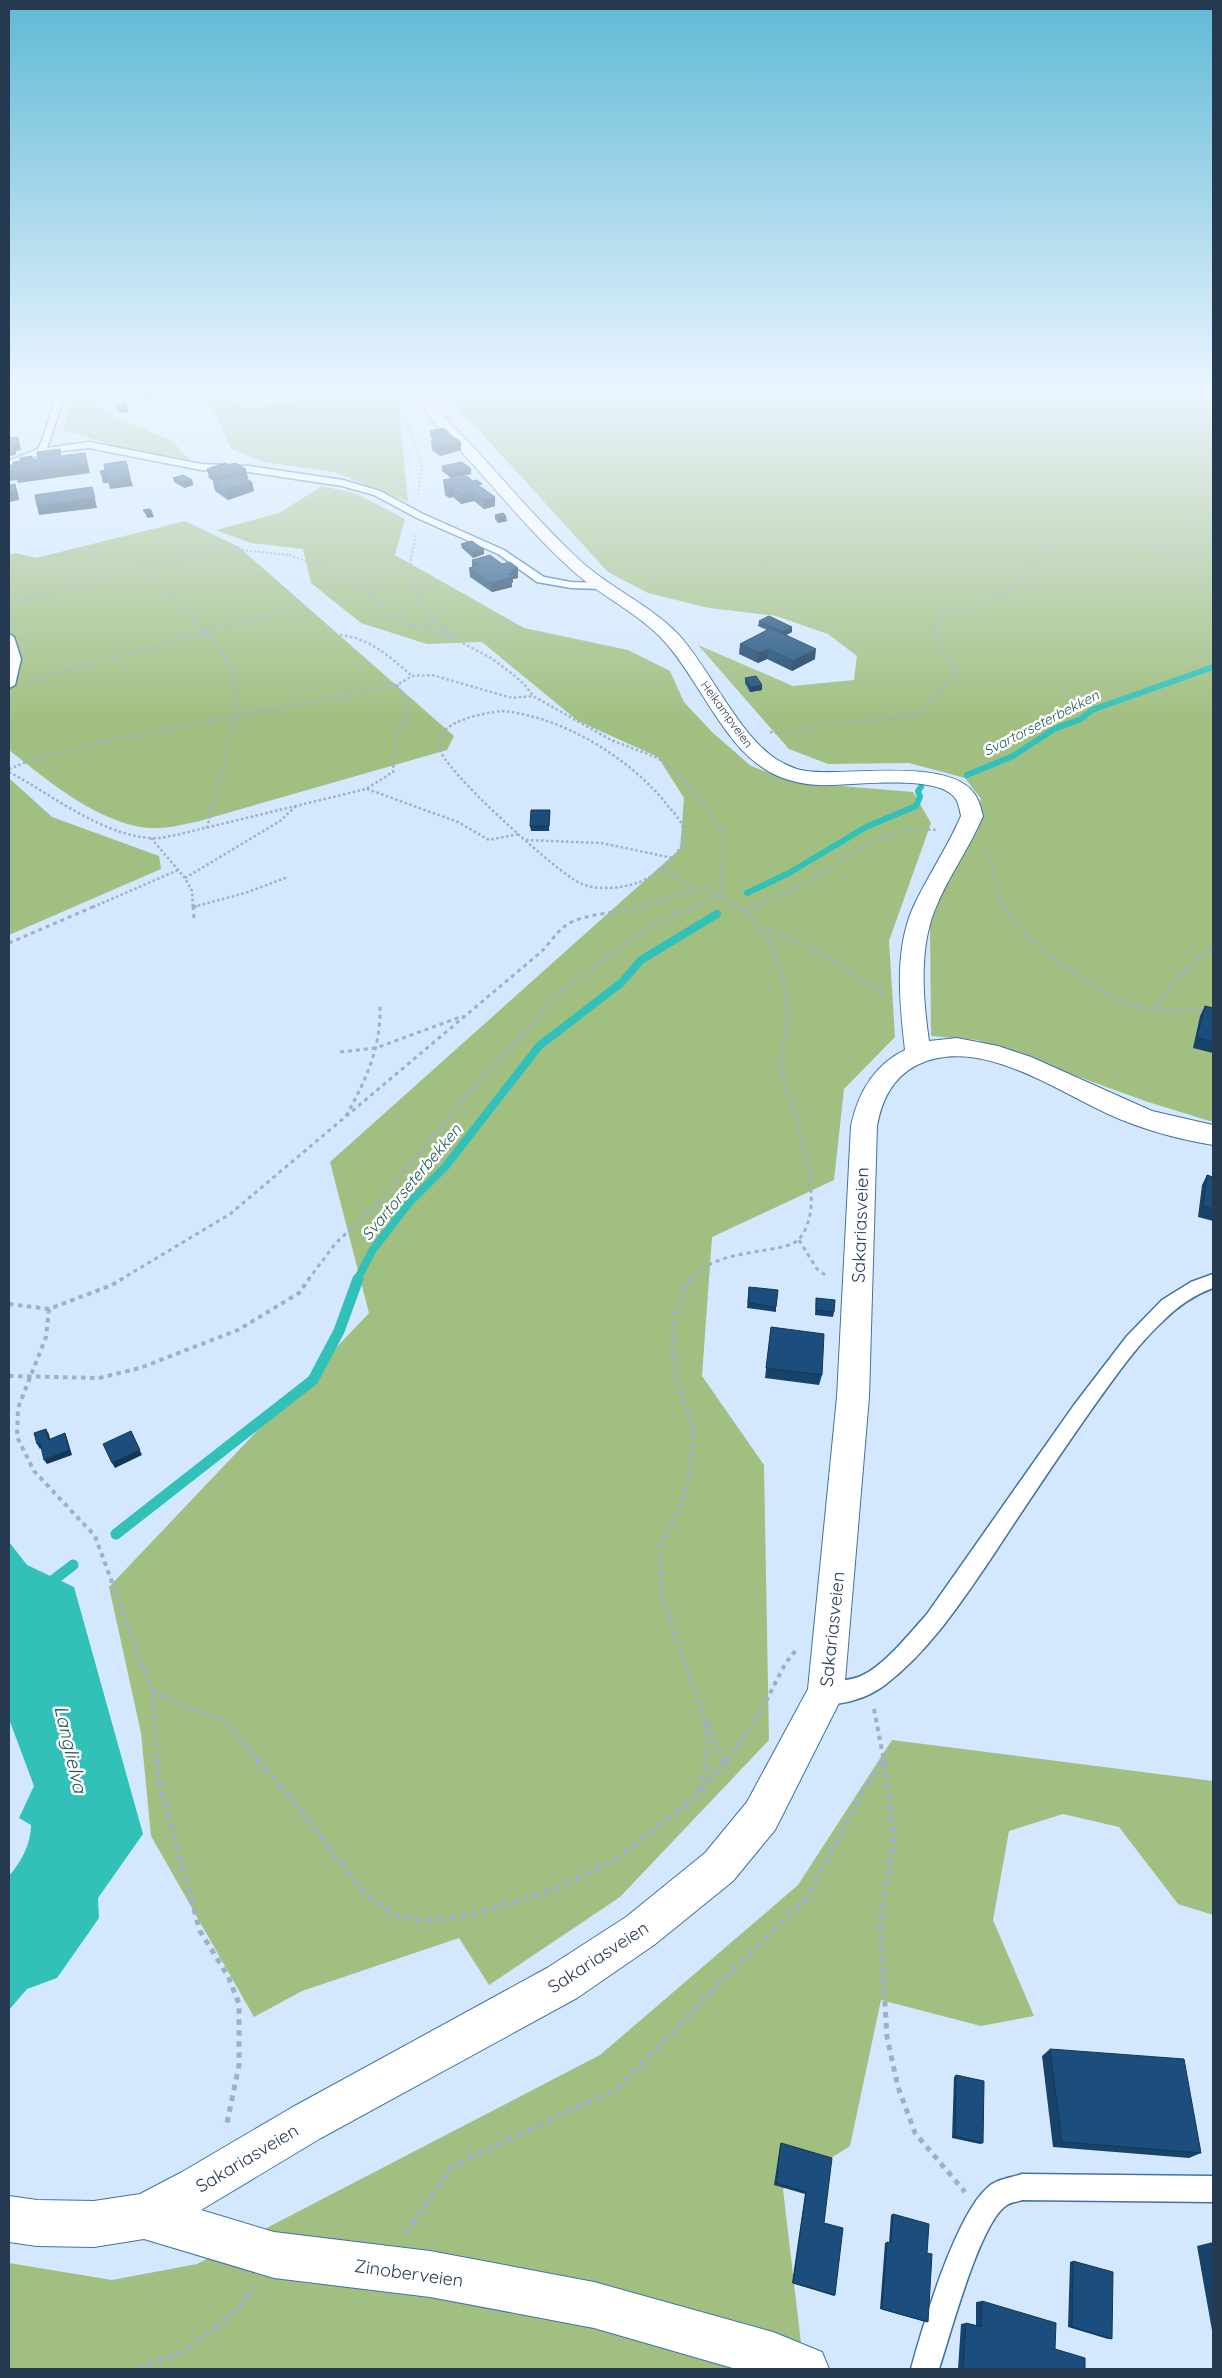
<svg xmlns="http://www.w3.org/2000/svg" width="1222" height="2378" font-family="Quicksand,sans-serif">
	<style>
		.green { fill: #a1bf81 }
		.water { fill: #31c1b9 }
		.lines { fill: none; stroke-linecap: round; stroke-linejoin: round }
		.stream-far2 { stroke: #31c1b9; stroke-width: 6 }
		.stream-far1 { stroke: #31c1b9; stroke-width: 8 }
		.stream { stroke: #31c1b9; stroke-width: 11 }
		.service-casing { stroke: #4073a3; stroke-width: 3 }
		.minor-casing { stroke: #4073a3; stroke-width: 2 }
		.path-far4 { stroke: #9cb1c7; stroke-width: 2; stroke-dasharray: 2 2; stroke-linecap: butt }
		.path-far3 { stroke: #9cb1c7; stroke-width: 2.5; stroke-dasharray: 2.5 2.5; stroke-linecap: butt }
		.path-far2 { stroke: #9cb1c7; stroke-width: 3; stroke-dasharray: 4 4; stroke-linecap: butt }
		.path-far1 { stroke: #9cb1c7; stroke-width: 4; stroke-dasharray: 4.5 4.5; stroke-linecap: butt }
		.path { stroke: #9cb1c7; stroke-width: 5; stroke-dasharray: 5.5 5.5; stroke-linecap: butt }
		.service { fill: #fff; fill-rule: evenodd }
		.minor { fill: #fff; fill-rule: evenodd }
		.wall { fill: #17436b }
		.shaded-wall { fill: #133757 }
		.building { fill: #1b4e7c; stroke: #133757 }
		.labels { text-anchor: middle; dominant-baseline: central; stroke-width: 5; stroke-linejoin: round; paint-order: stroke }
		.far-street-label { font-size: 12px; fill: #253a50; stroke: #fff }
		.far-water-label { font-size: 14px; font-style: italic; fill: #205855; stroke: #fff }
		.water-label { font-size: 16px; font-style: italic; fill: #205855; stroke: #fff }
		.near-street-label { font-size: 18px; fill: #253a50; stroke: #fff }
		.near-water-label { font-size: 19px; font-style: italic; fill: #205855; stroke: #fff }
	</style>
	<rect width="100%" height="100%" fill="#d3e8fe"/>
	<!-- green -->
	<g class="green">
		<path d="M201 390H220L248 409 310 398 307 390H397L408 502 334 472 264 462 231 449 210 402Z"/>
		<path d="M442 390H1213V1122L1148 1102 977 1040 931 1036 930 922 981 799 965 778 909 763 828 764 789 749 698 645 793 686 854 680 857 656 828 634 776 616 709 608 648 593 608 572Z"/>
		<path d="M74 393 87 395 106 413 172 441 194 464 130 451 63 430Z"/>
		<path d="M322 486 357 494 405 519 395 555 524 628 628 650 670 671 684 702 712 732 751 766 793 782 913 792 931 823 889 941 895 1037 844 1089 834 1180 712 1237 702 1376 764 1465 769 1740 620 1897 489 1985 459 1938 302 1991 254 2017 151 1836 141 1733 109 1587 369 1313 330 1162 680 849 684 798 658 757 578 721 482 642 427 644 361 623 311 583 303 549 251 543 216 530 279 513Z"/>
		<path d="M185 521 239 547 454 736 447 750 196 822C184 824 171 828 159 828 107 831 47 780 9 750V555L15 553 36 558Z"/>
		<path d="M9 778 52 817 159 856 161 869 9 935Z"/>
		<path d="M892 1740 1213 1781V1915L1178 1904 1119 1827 1063 1814 1009 1831 993 1920 1034 2016 981 2026 881 2000 850 2146 783 2189 804 2369H9V2263L112 2280 197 2264 600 2055 798 1885Z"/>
	</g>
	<!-- water -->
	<path class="water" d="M9 1542 27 1565 74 1587 143 1834 98 1898 99 1918 57 1978 27 1989 9 2010V1876C21 1862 31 1844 31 1825L19 1818 34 1786 9 1719Z"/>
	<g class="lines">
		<!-- stream-far2 -->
		<g class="stream-far2">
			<path d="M967 775 1013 756 1054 729 1081 719 1092 710 1213 667"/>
			<path d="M747 893 789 873 866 827 916 806 920 797 918 791 921 787"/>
		</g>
		<!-- stream-far1 -->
		<path class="stream-far1" d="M357 1280 372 1251 408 1204 445 1167 539 1046 621 983 641 960 717 914"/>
		<!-- stream -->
		<g class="stream">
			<path d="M116 1534 313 1380 339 1331 358 1279"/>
			<path d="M47 1585 73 1565"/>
		</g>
		<defs>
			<g id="service">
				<path d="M61 390H69L62 404 47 448 89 442 201 464 249 466 343 480 380 491 423 514 504 550 544 577 571 582 601 583 606 586 601 589 571 588 537 582 498 554 417 518 374 495 342 486 249 472 201 470 89 448 43 453 9 467V461L38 449C48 431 49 408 61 390Z"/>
				<path d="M9 634 14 637 21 659 15 685 9 688Z"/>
				<path d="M1213 1274V1288C1194 1295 1178 1306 1163 1321 1136 1346 1115 1377 1094 1406 1058 1457 1024 1508 990 1560 960 1604 929 1651 886 1684 870 1697 838 1709 818 1701L815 1693 818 1685C832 1680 847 1682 861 1676 884 1666 910 1633 927 1614L1074 1405 1127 1336 1162 1300 1191 1282Z"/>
				<path d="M1022 2174 1213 2176V2202L1022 2200C1018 2202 1011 2202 1007 2205 980 2221 950 2336 939 2369H911C923 2325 955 2217 987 2188 996 2179 1011 2178 1022 2174Z"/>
			</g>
			<path id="minor" d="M414 390H428L437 408 451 424C496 469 536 521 584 564 614 590 651 606 678 634 710 669 738 734 776 759 786 765 796 770 807 771 846 777 956 755 977 798 980 803 981 810 983 816 969 849 947 878 934 912 919 951 923 1000 929 1041L957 1038 998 1046 1031 1057 1152 1111 1213 1125V1145C1177 1139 1141 1129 1108 1114 1053 1089 978 1035 917 1065 892 1078 882 1100 877 1126L869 1397 844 1693 775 1830 733 1881 654 1945 577 1998 321 2138 201 2210 274 2232 430 2251 594 2282 773 2332 822 2352 829 2369H736L594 2328 430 2297 274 2278 144 2239 94 2247 37 2246 9 2242V2196L37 2200 94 2201 140 2194 182 2172 291 2108 547 1968 626 1917 705 1853 747 1802 808 1689 837 1397 851 1126C858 1093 874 1065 905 1050 900 1006 894 953 912 910 926 878 947 849 961 816 960 811 959 806 957 801 942 771 849 787 819 785 798 784 776 778 759 765 722 739 697 678 665 642 639 613 602 597 573 571 525 528 486 476 441 430L424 409Z"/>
		</defs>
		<!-- service casing -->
		<use href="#service" class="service-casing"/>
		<!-- minor casing -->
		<use href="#minor" class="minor-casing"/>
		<!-- path-far4 -->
		<g class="path-far4">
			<path d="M403 404 406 419 422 466 418 494"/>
			<path d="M1213 518 1201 521 1197 529 1203 536 1213 541"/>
			<path d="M416 535C407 571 407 585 429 616"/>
			<path d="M144 568 190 616"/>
			<path d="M9 603 221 548 290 555 345 577 362 587 387 613 394 616"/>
			<path d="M261 616 291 608"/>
			<path d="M943 616 977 606 1012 590 1043 552 1070 536 1093 533 1126 539 1196 558 1212 557"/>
		</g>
		<!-- path-far3 -->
		<g class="path-far3">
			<path d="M189 615C203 630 222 647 231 667 237 681 236 702 236 717L207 828"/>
			<path d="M391 615 410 625 450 637"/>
			<path d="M428 615 453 638 491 658 511 673 524 684 533 696 611 740 658 758 680 775 708 809 725 836 721 896"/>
			<path d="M340 635C370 638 390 657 412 676"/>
			<path d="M31 681 265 615"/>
			<path d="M502 711C562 716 632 759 668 806 675 814 685 824 684 835 683 847 674 857 667 864 650 881 628 888 605 888 593 888 583 886 573 879 550 865 443 770 439 747 434 721 485 713 502 711Z"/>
			<path d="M770 732 789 734 828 724 900 718 921 713 954 676V665L941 652 934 628 944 615"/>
			<path d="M9 769 34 759 94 744 397 685 412 676 432 675 512 698 533 696"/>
			<path d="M9 772C53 795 98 833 149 838 160 839 170 836 180 834L366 789 393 772C394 763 393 753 395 744 401 716 418 714 397 685"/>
			<path d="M367 789 458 822 489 840 519 834"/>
			<path d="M151 838 185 878 192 891 193 907"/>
			<path d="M526 840 601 843 673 858"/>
			<path d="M984 850C997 866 994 889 1004 907"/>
			<path d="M663 868 695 890"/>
			<path d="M185 878 280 821 297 805"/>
			<path d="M93 907 178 870"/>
			<path d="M193 907 245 893 288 877"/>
			<path d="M641 907 678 894 711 889 738 907"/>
			<path d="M693 907 720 896"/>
			<path d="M752 907C776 898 799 887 821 873 864 847 883 826 937 830"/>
		</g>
		<!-- path-far2 -->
		<g class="path-far2">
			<path d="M193 906 194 918"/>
			<path d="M1003 906C1027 941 1058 964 1095 986 1109 995 1124 1004 1140 1008 1163 1013 1189 1009 1213 1010"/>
			<path d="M193 907 198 906"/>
			<path d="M743 910 755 906"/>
			<path d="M761 927 821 953 884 994"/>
			<path d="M9 943 95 906"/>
			<path d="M1155 1008 1167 989 1213 945"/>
			<path d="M340 1052 376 1048 463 1016"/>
			<path d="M346 1116C366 1080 381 1048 380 1006"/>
			<path d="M799 1240 817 1269 828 1277"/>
			<path d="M120 1280 230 1214 541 952C549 944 556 933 565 926 581 913 623 913 644 906"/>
			<path d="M308 1280 335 1244 378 1203 475 1085 562 990 658 921 696 906"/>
			<path d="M690 1280C717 1245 786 1256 800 1238 831 1199 789 1110 781 1066 778 1054 786 1038 787 1026 791 983 773 930 736 906"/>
		</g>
		<!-- path-far1 -->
		<g class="path-far1">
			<path d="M691 1279 686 1285 675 1315 672 1353 680 1391 694 1429 689 1476 679 1509 659 1546 662 1598 705 1719 724 1761"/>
			<path d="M9 1304 49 1309 112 1285 122 1279"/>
			<path d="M49 1309 46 1337 18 1408 17 1437 34 1471 95 1536 152 1691 157 1761"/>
			<path d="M9 1376 99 1378 140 1368 238 1330 299 1293 309 1279"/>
			<path d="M153 1691 183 1706 227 1721 258 1761"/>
			<path d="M874 1709 884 1761"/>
			<path d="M705 1722 708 1761"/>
			<path d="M726 1761 759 1715 785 1664 796 1650"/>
		</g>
		<!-- path -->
		<g class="path">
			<path d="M157 1760 158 1779 200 1931 228 1976 239 2004V2065L226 2128"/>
			<path d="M257 1760 291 1798 363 1892 395 1915 426 1921 471 1915 550 1891 616 1859 697 1796 727 1760"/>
			<path d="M724 1760 725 1762"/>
			<path d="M884 1761 894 1839 880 1923 887 2037 898 2087 915 2133 965 2192"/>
			<path d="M698 1792 708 1760"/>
			<path d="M405 2233 453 2166 618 2088 725 1978 806 1899 863 1792 884 1760"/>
			<path d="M137 2369 185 2351 238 2309 253 2287"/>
		</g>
		<!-- service -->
		<use href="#service" class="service"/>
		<!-- minor -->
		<use href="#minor" class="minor"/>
	</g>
	<!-- wall -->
	<g class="wall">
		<path d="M142 390H156L158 396 147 398 143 393Z"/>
		<path d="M430 431 449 432V433L461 450 440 456 432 450 431 441 433 440 432 438 430 436Z"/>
		<path d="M442 466 471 469V474L451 478 442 471Z"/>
		<path d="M207 469 248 478 247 479 254 491 228 500 215 491 213 482H215L209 478Z"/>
		<path d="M173 478 192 480 193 485 184 488 174 482Z"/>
		<path d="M443 480 483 489 495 506 484 509 474 501 461 504 453 497 449 498 445 495Z"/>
		<path d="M495 515 507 521 498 523 495 519Z"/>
		<path d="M461 544 484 554 473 558 462 548Z"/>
		<path d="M472 560 502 564 518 568V578L513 579V582L512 583V587L492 592 470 577 469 568 472 567Z"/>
		<path d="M759 621 792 632 786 635 815 659 792 671 767 659 758 663 739 654 740 644 767 630 758 626Z"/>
		<path d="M745 678 762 690 750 692 745 683Z"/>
		<path d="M550 810 549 831H531L530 826Z"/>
		<path d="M1205 1006 1213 1008V1053L1193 1048 1200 1016Z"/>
		<path d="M1207 1175 1213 1177V1221L1198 1217 1202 1185Z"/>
		<path d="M749 1287 776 1307V1312L747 1308Z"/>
		<path d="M816 1298 834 1312 833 1317 815 1315Z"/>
		<path d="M771 1327 822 1375 819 1385 765 1378Z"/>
		<path d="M1050 2049 1201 2153 1189 2158 1053 2147 1042 2056Z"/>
		<path d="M956 2075 983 2143 980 2144 952 2138 954 2077Z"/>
		<path d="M781 2143 824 2223 835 2295 834 2296 792 2283 805 2194 774 2185 780 2145Z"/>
		<path d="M893 2214 927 2253 928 2322H926L880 2309 885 2243 887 2242 889 2243 891 2215Z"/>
		<path d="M1213 2242V2336L1197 2246Z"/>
		<path d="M1073 2261 1112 2339H1108L1068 2327 1070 2262Z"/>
		<path d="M982 2301 1055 2349 1085 2369H958L961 2324 966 2323 976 2325V2302Z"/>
	</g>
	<!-- shaded-wall -->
	<g class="shaded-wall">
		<path d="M157 392 158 396 147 398 146 394Z"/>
		<path d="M127 407 129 412 119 413 118 409Z"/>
		<path d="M18 437 21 450 16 451V455L9 456V451L14 446Z"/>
		<path d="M461 442V450L440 456V447Z"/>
		<path d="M85 453 90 473 18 483 17 480 9 481V472Z"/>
		<path d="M246 469 248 478 223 486 221 477Z"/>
		<path d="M471 469V474L451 478V474Z"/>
		<path d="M101 474H106L109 483H103Z"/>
		<path d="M130 477 133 486 110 489 108 480Z"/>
		<path d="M192 480 193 485 184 488 183 483Z"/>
		<path d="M252 482 254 491 228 500 226 490Z"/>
		<path d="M15 484 18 493 19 500 9 502V492Z"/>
		<path d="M92 487 97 508 39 515 37 506Z"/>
		<path d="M452 488 453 497 449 498V489Z"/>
		<path d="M474 492V501L461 504V495Z"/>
		<path d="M495 497V506L484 509 483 500Z"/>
		<path d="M152 512 154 517 147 518 146 514Z"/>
		<path d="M506 516 507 521 498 523V518Z"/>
		<path d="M484 550V554L473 558V553Z"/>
		<path d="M518 568V578L513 579V582L512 583V587L492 592 491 583 508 574 510 570Z"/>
		<path d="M792 627V632L782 637V632Z"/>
		<path d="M768 649 767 659 758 663 759 653Z"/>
		<path d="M816 649 815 659 792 671 793 661Z"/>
		<path d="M762 685V690L750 692 751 687Z"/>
		<path d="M46 1429 49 1434 51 1444 48 1440Z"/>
		<path d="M131 1431 142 1455 115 1468 112 1463Z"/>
		<path d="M65 1433 67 1438 72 1455 47 1464 44 1460Z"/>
		<path d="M40 1443 43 1447 40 1449 37 1444Z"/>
	</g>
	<!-- building -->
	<g class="building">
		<path d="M143 390H156L157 392 146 394Z"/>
		<path d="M126 403 127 407 118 409 116 405Z"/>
		<path d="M443 428 449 432H447L445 431 433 434 430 431Z"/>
		<path d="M445 431 461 442 440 447 431 441 437 439 432 434Z"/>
		<path d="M18 437 19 446H14L15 451H9V438Z"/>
		<path d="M60 449 61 456 85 453 87 464 15 474 14 471 9 472V465H13V462L20 461V458L32 456V460L38 459 37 452Z"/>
		<path d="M126 461 130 477 108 480 106 474H101L100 471 105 470 104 464Z"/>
		<path d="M462 462 471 469 451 474 442 466Z"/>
		<path d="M225 463 229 465 235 463 246 469 221 477 207 469Z"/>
		<path d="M239 474 252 482 226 490 213 482Z"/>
		<path d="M183 475 192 480 183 483 173 478Z"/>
		<path d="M467 476 473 481 477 480 482 484 478 485 495 497 483 500 474 492 461 495 452 488 449 489 445 486 448 485 443 480Z"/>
		<path d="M15 484 16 491 9 492V485Z"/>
		<path d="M92 487 95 498 37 506 35 495Z"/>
		<path d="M150 509 152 512 146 514 143 510Z"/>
		<path d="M503 513 506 516 498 518 495 515Z"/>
		<path d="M472 541 484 550 473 553 461 544Z"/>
		<path d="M490 555 502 564 510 562 518 568 510 570 513 573 508 574 512 577 491 583 469 568 479 565 472 560Z"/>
		<path d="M769 616 792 627 782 632 759 621Z"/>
		<path d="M771 628 816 649 793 661 768 649 759 653 740 644Z"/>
		<path d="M756 676 762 685 751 687 745 678Z"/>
		<path d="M531 810H550L549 826H530Z"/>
		<path d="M1205 1006 1213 1008V1042L1197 1037Z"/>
		<path d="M1207 1175 1213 1177V1209L1203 1206Z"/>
		<path d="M749 1287 778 1290 776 1307 748 1303Z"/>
		<path d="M816 1298 835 1300 834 1312 816 1310Z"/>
		<path d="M771 1327 824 1334 822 1375 766 1368Z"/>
		<path d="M46 1429 48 1440 65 1433 69 1450 44 1460 40 1443 37 1444 34 1433Z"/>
		<path d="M131 1431 140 1450 112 1463 103 1444Z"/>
		<path d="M1050 2049 1184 2059 1201 2153 1062 2142Z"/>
		<path d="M956 2075 984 2081 983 2143 955 2136Z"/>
		<path d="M781 2143 832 2158 824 2223 843 2228 835 2295 793 2283 806 2192 776 2183Z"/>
		<path d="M893 2214 929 2224 927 2253 932 2254 928 2322 882 2309 887 2242 891 2243Z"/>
		<path d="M1073 2261 1113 2272 1112 2339 1072 2327Z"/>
		<path d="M982 2301 1056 2323 1055 2349 1085 2358V2369H963L966 2323 981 2327Z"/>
	</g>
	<!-- sky -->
	<linearGradient id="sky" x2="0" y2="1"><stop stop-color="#5fb9d5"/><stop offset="0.54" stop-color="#ebf5ff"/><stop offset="1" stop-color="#ebf5ff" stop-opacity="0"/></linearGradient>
	<rect width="1222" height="723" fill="url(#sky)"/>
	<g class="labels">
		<!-- far-street labels -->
		<g class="far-street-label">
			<text transform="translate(727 714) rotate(54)">Heikampveien</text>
		</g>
		<!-- far-water labels -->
		<g class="far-water-label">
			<text transform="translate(1041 723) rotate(-27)">Svartorseterbekken</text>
		</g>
		<!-- water labels -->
		<g class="water-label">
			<text transform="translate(411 1182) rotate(-50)">Svartorseterbekken</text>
		</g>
		<!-- near-street labels -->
		<g class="near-street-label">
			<text transform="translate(860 1225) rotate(-88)">Sakariasveien</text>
			<text transform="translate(832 1629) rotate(-84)">Sakariasveien</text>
			<text transform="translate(598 1957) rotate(-33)">Sakariasveien</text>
			<text transform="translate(247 2158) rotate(-31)">Sakariasveien</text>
			<text transform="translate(409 2273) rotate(8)">Zinoberveien</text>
		</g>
		<!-- near-water labels -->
		<g class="near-water-label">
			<text transform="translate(71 1749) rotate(77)">Langlielva</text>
		</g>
	</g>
	<!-- border -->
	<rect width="1222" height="2378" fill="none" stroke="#253a50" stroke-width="20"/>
</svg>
